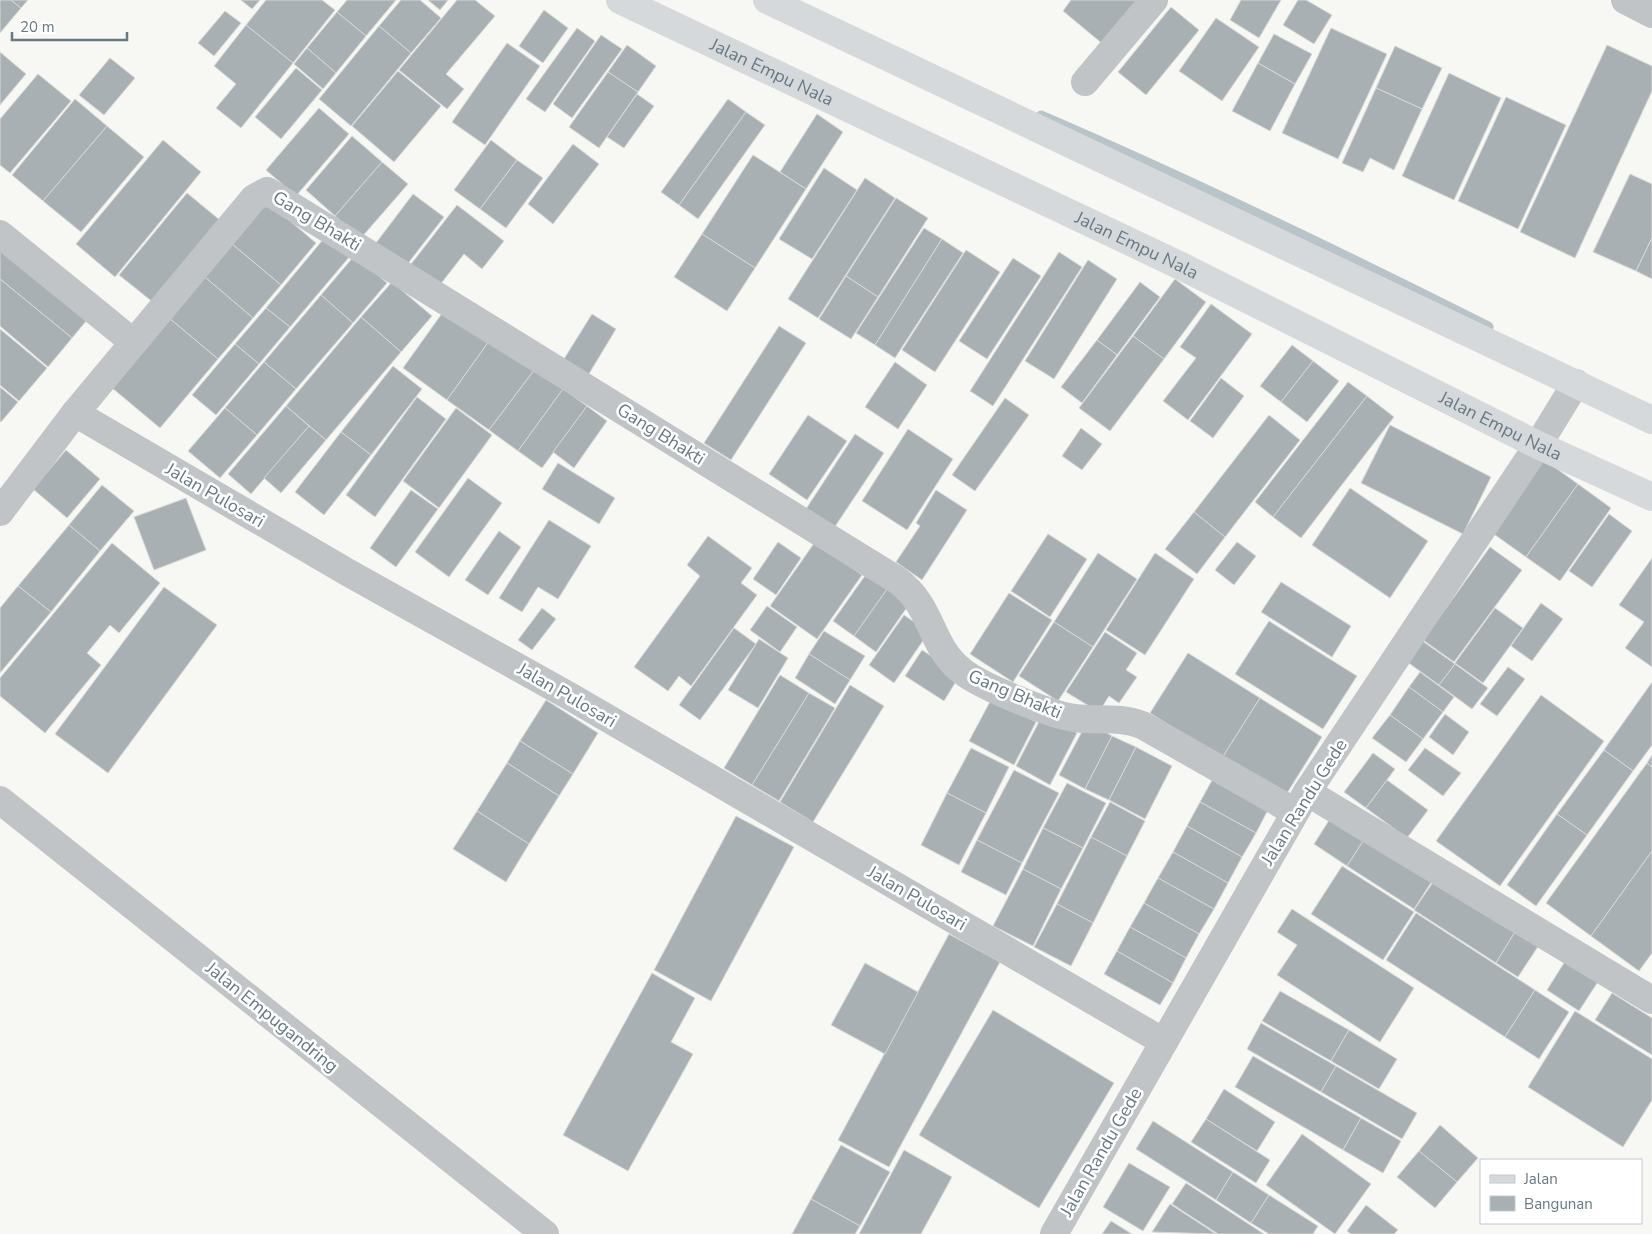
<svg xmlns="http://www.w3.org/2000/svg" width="1652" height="1234" font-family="'Nunito Sans',sans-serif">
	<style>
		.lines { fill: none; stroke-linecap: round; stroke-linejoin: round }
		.stream { stroke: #b8c4c7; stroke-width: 11 }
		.building { fill: #a8b0b4; stroke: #d8d8d6 }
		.minor { stroke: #c0c4c7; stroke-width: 28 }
		.major { stroke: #d5d9dc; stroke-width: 28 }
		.labels { text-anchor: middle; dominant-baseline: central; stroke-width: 5; stroke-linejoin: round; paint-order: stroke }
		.street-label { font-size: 18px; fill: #687983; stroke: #fff }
	</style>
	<rect width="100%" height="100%" fill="#f7f7f4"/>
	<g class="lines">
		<!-- stream -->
		<path class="stream" d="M1041 116C1193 181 1341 253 1488 327"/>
	</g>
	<!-- building -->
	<g class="building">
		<path d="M0 0H11L21 8 0 33Z"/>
		<path d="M11 0H28L21 8Z"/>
		<path d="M241 0H260L252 9Z"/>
		<path d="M266 0H322L335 10 293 63 246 25Z"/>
		<path d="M347 0H396L366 36 337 12Z"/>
		<path d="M401 0H420L441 18 411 53 379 26Z"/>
		<path d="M428 0H448L440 10Z"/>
		<path d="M457 0H475L495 16 446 74 464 89 447 109 399 70Z"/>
		<path d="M1071 0H1140L1104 45 1063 11Z"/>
		<path d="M1241 0H1281L1259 38 1230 20Z"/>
		<path d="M1298 0H1306L1332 15 1314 44 1283 25Z"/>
		<path d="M1171 7 1199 30 1146 95 1118 72Z"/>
		<path d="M544 10 568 28 543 63 519 46Z"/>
		<path d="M225 11 241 23 214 56 198 43Z"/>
		<path d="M337 12 366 36 336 73 307 48Z"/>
		<path d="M1216 18 1259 47 1222 101 1179 71Z"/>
		<path d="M246 25 293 63 241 128 216 108 236 84 214 66Z"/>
		<path d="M379 26 411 53 351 126 319 99Z"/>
		<path d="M577 28 595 41 545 112 526 99Z"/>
		<path d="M1331 28 1387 54 1338 159 1282 133Z"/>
		<path d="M1274 34 1312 54 1295 84 1258 63Z"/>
		<path d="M601 35 622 49 572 118 553 104Z"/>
		<path d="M507 43 540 66 485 145 452 122Z"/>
		<path d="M627 45 656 66 638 92 608 72Z"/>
		<path d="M1607 45 1652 66V91L1575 258 1520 232Z"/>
		<path d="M1395 46 1442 68 1422 109 1376 88Z"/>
		<path d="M307 48 336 73 323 89 294 64Z"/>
		<path d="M0 52 26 74 0 105Z"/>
		<path d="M110 58 135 78 104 115 79 95Z"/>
		<path d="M1258 63 1295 84 1270 131 1232 111Z"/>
		<path d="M296 68 322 90 281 139 255 117Z"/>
		<path d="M398 71 441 106 394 162 352 126Z"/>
		<path d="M608 72 638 92 599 148 569 127Z"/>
		<path d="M1449 73 1501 98 1454 200 1402 176Z"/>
		<path d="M38 74 71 101 10 173 0 165V119Z"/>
		<path d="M1376 88 1422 109 1394 170 1370 158 1363 172 1342 163Z"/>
		<path d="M637 94 654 106 624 148 607 137Z"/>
		<path d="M1506 97 1566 125 1518 229 1458 201Z"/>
		<path d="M75 99 107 126 43 201 12 175Z"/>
		<path d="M728 99 746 112 679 205 661 192Z"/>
		<path d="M319 108 349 134 296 196 266 170Z"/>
		<path d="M746 112 765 125 698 219 679 205Z"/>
		<path d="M817 114 843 132 806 189 780 172Z"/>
		<path d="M107 126 144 157 81 232 43 201Z"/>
		<path d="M352 136 382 162 335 216 306 190Z"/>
		<path d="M163 140 201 172 115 277 76 244Z"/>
		<path d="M491 140 517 160 480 209 454 190Z"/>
		<path d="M573 144 599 164 553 224 528 204Z"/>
		<path d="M753 155 806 189 755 268 702 234Z"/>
		<path d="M517 160 543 178 506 228 480 209Z"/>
		<path d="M382 162 408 184 361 238 335 216Z"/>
		<path d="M824 168 857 190 812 259 779 239Z"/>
		<path d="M1630 174 1652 184V238L1636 271 1593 252Z"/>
		<path d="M865 178 895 198 818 318 788 299Z"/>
		<path d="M187 193 227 226 159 307 119 275Z"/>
		<path d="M413 194 444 217 406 266 376 243Z"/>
		<path d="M262 197 316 243 281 285 226 239Z"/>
		<path d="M896 198 928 218 878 297 846 276Z"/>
		<path d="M457 205 504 241 482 269 464 254 436 290 408 268Z"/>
		<path d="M924 228 942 239 875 345 856 333Z"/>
		<path d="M702 234 755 268 727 311 674 277Z"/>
		<path d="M326 236 350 256 290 327 266 308Z"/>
		<path d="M0 237 92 314 72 338 0 279Z"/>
		<path d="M1652 238V279L1636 271Z"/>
		<path d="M226 239 281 285 253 318 199 272Z"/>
		<path d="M942 239 963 253 895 358 875 345Z"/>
		<path d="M966 250 1000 272 935 372 902 350Z"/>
		<path d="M1059 252 1082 267 993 406 970 391Z"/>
		<path d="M355 255 387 283 353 323 321 295Z"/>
		<path d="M1013 258 1041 276 987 359 959 341Z"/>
		<path d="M1088 260 1117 279 1054 379 1025 361Z"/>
		<path d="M199 272 253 318 218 359 163 313Z"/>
		<path d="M846 276 878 297 851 339 819 319Z"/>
		<path d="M0 279 72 338 48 367 0 326Z"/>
		<path d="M1175 279 1206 302 1164 359 1133 336Z"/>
		<path d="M392 282 432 316 401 352 361 317Z"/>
		<path d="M1140 282 1160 297 1117 355 1097 340Z"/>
		<path d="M321 295 353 323 296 389 264 362Z"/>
		<path d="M1211 304 1252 334 1188 420 1163 401 1196 358 1180 347Z"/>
		<path d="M448 305 492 337 447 400 403 368Z"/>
		<path d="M266 308 290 327 259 364 235 344Z"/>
		<path d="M163 313 218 359 160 428 105 382Z"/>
		<path d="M592 314 616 329 584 382 559 367Z"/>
		<path d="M361 317 401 352 326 440 286 406Z"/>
		<path d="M779 326 806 343 731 460 704 443Z"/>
		<path d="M0 329 47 368 19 401 0 385Z"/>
		<path d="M1133 336 1164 359 1110 431 1079 408Z"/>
		<path d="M492 337 535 369 489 430 447 400Z"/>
		<path d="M1097 340 1117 355 1082 403 1061 387Z"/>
		<path d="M235 344 259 364 216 415 192 395Z"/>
		<path d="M1292 345 1313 361 1281 402 1260 386Z"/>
		<path d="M1313 361 1339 381 1307 422 1281 402Z"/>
		<path d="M264 362 296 389 257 435 225 408Z"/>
		<path d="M895 362 927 385 898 429 865 407Z"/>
		<path d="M393 366 422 389 371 455 341 432Z"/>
		<path d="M535 369 563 389 518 451 489 430Z"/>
		<path d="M1221 378 1244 396 1213 438 1190 421Z"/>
		<path d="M1348 382 1367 396 1273 517 1255 502Z"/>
		<path d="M0 387 18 402 1 422 0 421Z"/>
		<path d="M563 389 587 406 542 468 518 451Z"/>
		<path d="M1367 396 1394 417 1301 538 1273 517Z"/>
		<path d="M417 397 446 419 375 517 346 495Z"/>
		<path d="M1005 398 1029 415 975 491 952 475Z"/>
		<path d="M286 406 309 426 251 494 228 474Z"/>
		<path d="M587 406 607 421 574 468 553 452Z"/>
		<path d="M225 408 257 435 220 478 188 451Z"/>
		<path d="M456 408 492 435 439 508 403 481Z"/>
		<path d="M808 415 847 441 807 500 769 474Z"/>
		<path d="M1269 415 1300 440 1225 537 1194 512Z"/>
		<path d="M1390 425 1491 477 1463 534 1361 483Z"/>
		<path d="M309 426 326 440 281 493 264 478Z"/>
		<path d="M1081 428 1102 444 1082 470 1062 456Z"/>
		<path d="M908 429 953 459 907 530 862 501Z"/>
		<path d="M341 432 371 455 324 515 295 492Z"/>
		<path d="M855 434 884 453 834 528 806 509Z"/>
		<path d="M66 450 100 479 67 518 33 489Z"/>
		<path d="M1543 459 1578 484 1526 557 1491 532Z"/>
		<path d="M558 463 615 498 599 524 542 489Z"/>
		<path d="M468 478 502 503 449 577 415 552Z"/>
		<path d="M1578 484 1611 508 1560 581 1526 557Z"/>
		<path d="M102 485 134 511 100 551 69 525Z"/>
		<path d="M1350 488 1428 541 1390 598 1312 545Z"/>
		<path d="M411 490 438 509 396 567 370 548Z"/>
		<path d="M936 490 967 510 922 580 896 562 920 526 916 523Z"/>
		<path d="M186 498 206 550 154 570 134 517Z"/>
		<path d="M1194 512 1225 537 1197 574 1165 549Z"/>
		<path d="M1609 514 1632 531 1592 587 1569 571Z"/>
		<path d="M549 520 591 546 558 599 538 587 522 612 499 598Z"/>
		<path d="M69 525 100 551 51 612 18 586Z"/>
		<path d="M499 531 521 547 488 595 465 580Z"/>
		<path d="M1048 534 1087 559 1050 617 1011 591Z"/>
		<path d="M708 536 752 568 741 583 757 595 691 686 679 676 668 691 634 667 700 576 687 565Z"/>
		<path d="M778 542 801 558 776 595 753 579Z"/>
		<path d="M815 542 862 575 817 639 770 606Z"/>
		<path d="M1237 542 1256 556 1234 585 1215 570Z"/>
		<path d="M112 543 160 583 119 633 110 625 87 653 101 665 45 733 0 696V678Z"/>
		<path d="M1490 547 1522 570 1454 662 1423 640Z"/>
		<path d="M1098 553 1137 579 1093 647 1054 622Z"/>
		<path d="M1155 553 1194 579 1145 655 1106 630Z"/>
		<path d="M1652 558V667L1625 648 1644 622 1619 605Z"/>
		<path d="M869 570 890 585 854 636 833 621Z"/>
		<path d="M1281 582 1351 626 1332 657 1261 612Z"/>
		<path d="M890 585 912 600 876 652 854 636Z"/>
		<path d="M18 586 51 612 0 673V608Z"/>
		<path d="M164 587 217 625 108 773 55 734Z"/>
		<path d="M1009 593 1052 620 1013 682 970 654Z"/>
		<path d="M1541 603 1563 619 1532 661 1511 646Z"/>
		<path d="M767 606 797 627 780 652 750 630Z"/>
		<path d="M542 608 556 619 532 650 518 640Z"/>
		<path d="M1495 608 1523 628 1483 683 1455 663Z"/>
		<path d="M904 615 929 632 894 683 869 665Z"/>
		<path d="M1269 621 1357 676 1323 729 1235 674Z"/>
		<path d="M1054 622 1093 647 1058 701 1019 676Z"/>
		<path d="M734 628 756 644 700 720 679 705Z"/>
		<path d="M824 631 865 656 850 680 809 654Z"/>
		<path d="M1105 632 1137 653 1126 670 1137 677 1119 703 1109 696 1099 712 1066 692Z"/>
		<path d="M759 639 788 658 758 708 728 690Z"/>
		<path d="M1421 640 1455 664 1439 685 1406 661Z"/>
		<path d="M922 650 960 675 944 701 905 676Z"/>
		<path d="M1188 653 1260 698 1222 758 1150 713Z"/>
		<path d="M809 654 850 680 835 704 795 678Z"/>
		<path d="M1455 664 1488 688 1472 709 1439 685Z"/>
		<path d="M1508 667 1525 679 1497 716 1480 704Z"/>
		<path d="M1420 672 1454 697 1443 712 1409 687Z"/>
		<path d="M780 675 809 693 752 785 724 768Z"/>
		<path d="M1652 682V745L1633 771 1604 750Z"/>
		<path d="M850 685 884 706 813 822 780 802Z"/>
		<path d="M1409 687 1443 712 1423 739 1390 715Z"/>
		<path d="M809 693 835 708 779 801 752 785Z"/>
		<path d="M1541 695 1604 741 1500 886 1436 841Z"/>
		<path d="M992 698 1036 722 1014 765 969 741Z"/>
		<path d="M1260 698 1322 737 1284 798 1222 758Z"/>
		<path d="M546 700 598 733 573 774 520 741Z"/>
		<path d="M1043 714 1077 733 1050 785 1016 766Z"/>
		<path d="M1445 714 1469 732 1453 755 1429 737Z"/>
		<path d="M1390 715 1423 739 1406 762 1372 738Z"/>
		<path d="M1087 722 1112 736 1085 789 1059 775Z"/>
		<path d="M1112 736 1136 747 1109 800 1085 789Z"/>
		<path d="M520 741 573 774 559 796 507 763Z"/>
		<path d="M1136 747 1172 766 1145 819 1109 800Z"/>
		<path d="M971 748 1009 767 986 813 947 793Z"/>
		<path d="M1425 748 1461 773 1443 796 1408 770Z"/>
		<path d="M1604 750 1633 771 1587 835 1557 814Z"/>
		<path d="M1373 753 1395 769 1366 808 1344 792Z"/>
		<path d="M1652 755V767L1647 763Z"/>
		<path d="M507 763 559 796 529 844 477 811Z"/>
		<path d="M1647 763 1652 767V851L1591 936 1546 903Z"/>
		<path d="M1014 770 1059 793 1022 863 977 840Z"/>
		<path d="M1216 773 1271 804 1256 833 1200 802Z"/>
		<path d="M1387 780 1428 810 1407 838 1366 808Z"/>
		<path d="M1067 783 1106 803 1083 848 1043 828Z"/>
		<path d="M947 793 986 813 959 865 921 845Z"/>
		<path d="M1110 802 1145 821 1127 856 1091 837Z"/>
		<path d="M1200 802 1256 833 1242 857 1187 826Z"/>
		<path d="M477 811 529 844 506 882 453 849Z"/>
		<path d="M1333 814 1367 835 1347 866 1314 844Z"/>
		<path d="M1557 814 1587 835 1536 906 1507 885Z"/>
		<path d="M736 816 794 847 711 1001 654 970Z"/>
		<path d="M1187 826 1242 857 1228 883 1173 852Z"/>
		<path d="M1043 828 1083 848 1061 889 1023 869Z"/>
		<path d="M1367 835 1434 878 1414 909 1347 866Z"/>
		<path d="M1091 837 1127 856 1093 923 1057 904Z"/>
		<path d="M977 840 1022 863 1006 895 961 872Z"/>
		<path d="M1652 851V953L1639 971 1591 936Z"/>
		<path d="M1173 852 1228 883 1214 909 1158 878Z"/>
		<path d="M1342 866 1414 912 1383 960 1311 914Z"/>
		<path d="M1023 869 1061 889 1033 946 993 926Z"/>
		<path d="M1438 875 1518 927 1496 963 1414 910Z"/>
		<path d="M1158 878 1214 909 1199 934 1144 903Z"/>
		<path d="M1144 903 1199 934 1186 958 1130 927Z"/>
		<path d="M1057 904 1093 923 1071 966 1034 947Z"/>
		<path d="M1292 909 1414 988 1380 1042 1277 975 1297 945 1277 932Z"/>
		<path d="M1416 913 1535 990 1505 1037 1386 960Z"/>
		<path d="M1130 927 1186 958 1173 983 1117 951Z"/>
		<path d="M1518 927 1541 942 1518 977 1496 963Z"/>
		<path d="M949 934 1000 962 889 1167 838 1140Z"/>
		<path d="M1117 951 1173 983 1160 1005 1104 974Z"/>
		<path d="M1569 955 1601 977 1579 1011 1547 990Z"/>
		<path d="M865 963 918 992 885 1054 831 1025Z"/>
		<path d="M652 973 695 998 671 1042 693 1054 628 1171 563 1135Z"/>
		<path d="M1535 990 1569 1012 1539 1059 1505 1037Z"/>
		<path d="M1280 991 1349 1030 1331 1061 1262 1021Z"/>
		<path d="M1612 993 1652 1018V1055L1595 1020Z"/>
		<path d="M993 1010 1114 1083 1039 1208 919 1135Z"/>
		<path d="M1575 1011 1652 1059V1100L1623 1147 1528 1087Z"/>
		<path d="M1261 1023 1336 1066 1321 1092 1247 1049Z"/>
		<path d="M1349 1030 1397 1059 1379 1089 1331 1061Z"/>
		<path d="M1253 1056 1361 1118 1343 1150 1235 1087Z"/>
		<path d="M1336 1066 1417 1113 1402 1139 1321 1092Z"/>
		<path d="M1224 1089 1275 1122 1257 1151 1206 1119Z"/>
		<path d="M1361 1118 1401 1141 1383 1173 1343 1150Z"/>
		<path d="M1206 1119 1270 1160 1256 1183 1191 1142Z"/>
		<path d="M1153 1121 1233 1172 1216 1200 1136 1149Z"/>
		<path d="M1440 1125 1478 1158 1457 1182 1419 1151Z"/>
		<path d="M1302 1134 1371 1184 1335 1234 1266 1185Z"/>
		<path d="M841 1145 890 1172 860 1226 811 1199Z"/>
		<path d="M904 1150 952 1177 921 1234H859Z"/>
		<path d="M1419 1151 1457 1182 1435 1208 1397 1177Z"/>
		<path d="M1129 1163 1170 1187 1143 1231 1103 1207Z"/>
		<path d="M1233 1172 1269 1195 1251 1223 1216 1200Z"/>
		<path d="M1186 1183 1264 1234H1218L1172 1204Z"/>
		<path d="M1269 1195 1318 1226 1313 1234H1269L1251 1223Z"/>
		<path d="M811 1199 860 1226 855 1234H792Z"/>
		<path d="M1170 1204 1216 1234 1152 1232Z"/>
		<path d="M1366 1205 1398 1230 1394 1234H1351L1347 1231Z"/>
		<path d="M1111 1221 1132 1234H1102Z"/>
	</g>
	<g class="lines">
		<!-- minor -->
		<g class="minor">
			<path d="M1625 0 1652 14"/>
			<path d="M1085 82 1154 0"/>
			<path d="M0 234 133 342"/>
			<path d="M75 413 254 198 267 191 897 580C934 607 929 646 962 671 980 686 1051 715 1074 718 1097 721 1120 716 1142 725L1295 812"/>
			<path d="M0 512 75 413 347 572 571 697 1164 1042"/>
			<path d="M1307 792 1652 1000"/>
			<path d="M0 800 545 1234"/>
			<path d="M1054 1234 1307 792 1538 445 1576 383"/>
		</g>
		<!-- major -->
		<g class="major">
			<path id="s1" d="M620 0 1181 266 1538 445 1652 497"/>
			<path d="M767 0 1652 420"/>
		</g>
	</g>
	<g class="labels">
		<!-- street labels -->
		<g class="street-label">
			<text stroke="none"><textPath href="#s1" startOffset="168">Jalan Empu Nala</textPath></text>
			<text transform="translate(317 221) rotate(31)">Gang Bhakti</text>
			<text stroke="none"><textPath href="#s1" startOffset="572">Jalan Empu Nala</textPath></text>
			<text stroke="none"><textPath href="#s1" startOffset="978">Jalan Empu Nala</textPath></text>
			<text transform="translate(661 434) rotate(32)">Gang Bhakti</text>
			<text transform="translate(215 495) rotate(30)">Jalan Pulosari</text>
			<text transform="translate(1015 694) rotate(23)">Gang Bhakti</text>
			<text transform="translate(567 695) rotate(30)">Jalan Pulosari</text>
			<text transform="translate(1304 802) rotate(-58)">Jalan Randu Gede</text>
			<text transform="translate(917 898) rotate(30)">Jalan Pulosari</text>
			<text transform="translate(272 1017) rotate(39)">Jalan Empugandring</text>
			<text transform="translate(1101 1152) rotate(-60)">Jalan Randu Gede</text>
		</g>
	</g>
	<!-- legend -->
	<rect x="1480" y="1159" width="162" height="65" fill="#ffffff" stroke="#c3c9cd"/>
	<rect x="1490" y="1175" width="25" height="8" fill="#d5d9dc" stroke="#c3c9cd"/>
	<text x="1524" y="1184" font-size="15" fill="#687983">Jalan</text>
	<rect x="1490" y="1196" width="25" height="15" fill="#a8b0b4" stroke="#c3c9cd"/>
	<text x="1524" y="1209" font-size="15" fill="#687983">Bangunan</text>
	<!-- scale -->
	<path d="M12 32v8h115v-8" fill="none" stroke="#687983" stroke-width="2.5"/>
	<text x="20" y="32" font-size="15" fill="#687983" stroke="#ffffff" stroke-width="4" paint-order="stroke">20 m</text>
</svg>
